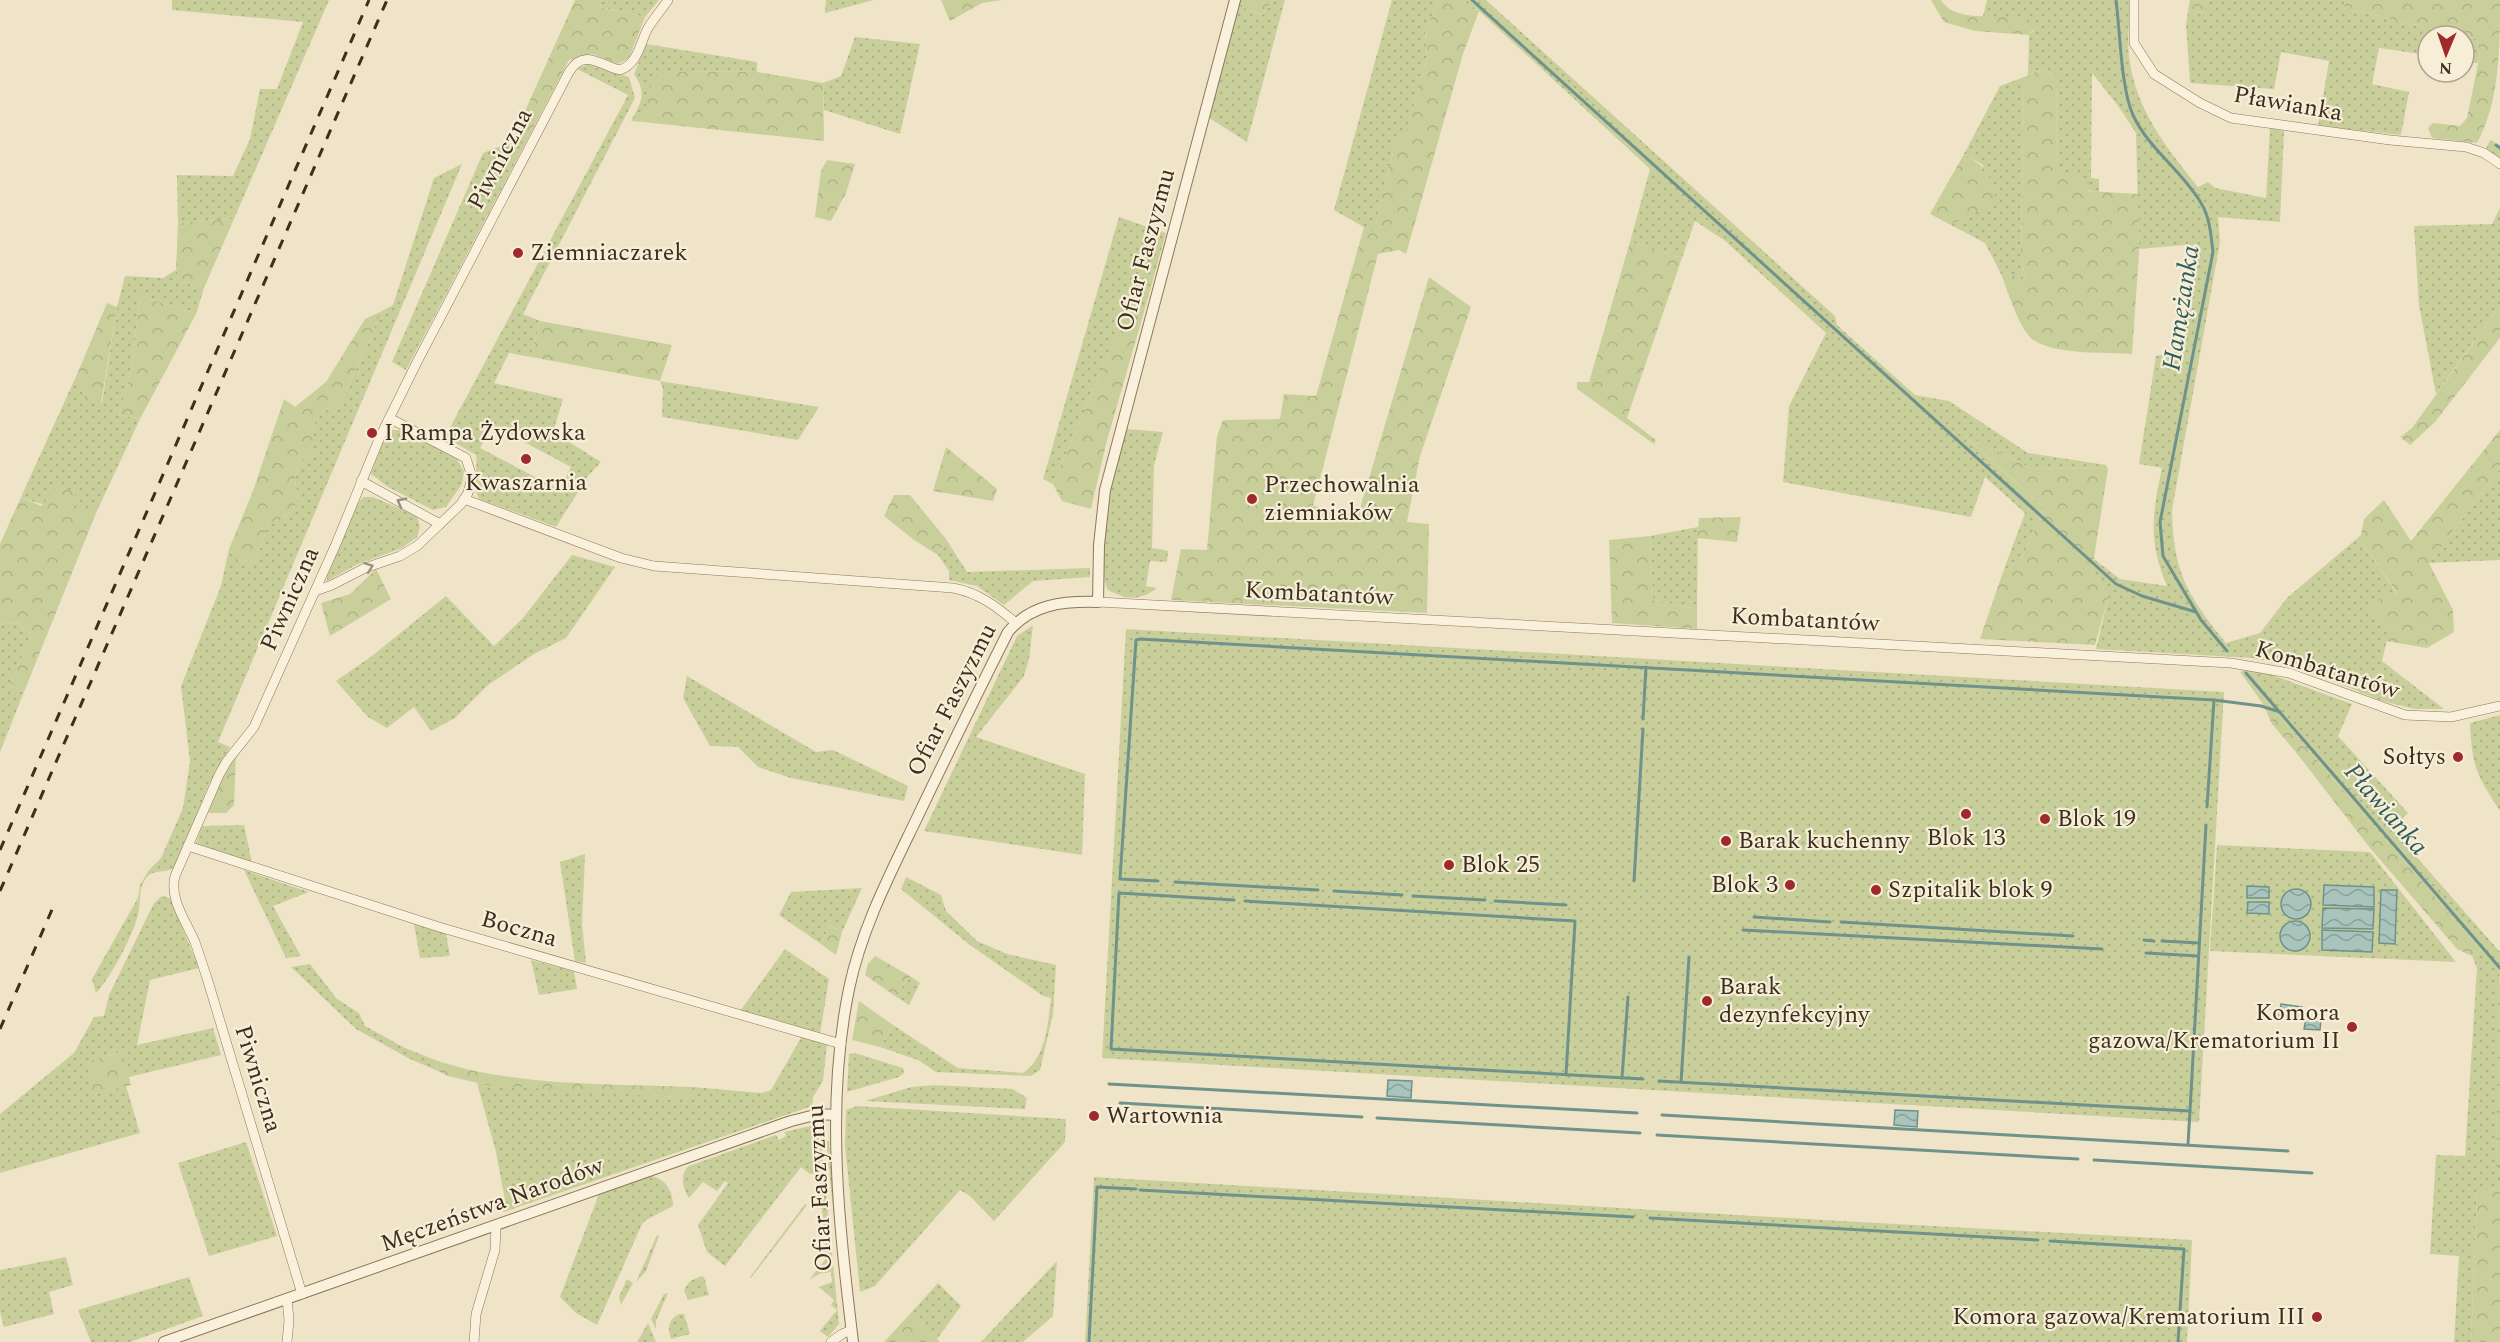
<svg xmlns="http://www.w3.org/2000/svg" width="2500" height="1342" font-family="Spectral,serif">
	<style>
		.grass { fill: url(#grass-dots); fill-rule: evenodd }
		.forest { fill: url(#forest-crowns) }
		.water { fill: url(#water-waves); stroke: #6f938a; stroke-width: 1.5 }
		.lines { fill: none; stroke-linecap: round; stroke-linejoin: round }
		.stream { stroke: #6f938a; stroke-width: 3 }
		.minor-casing { stroke: #8d765c; stroke-width: 10 }
		.tertiary-casing { stroke: #8d765c; stroke-width: 12 }
		.minor { stroke: #faf1dc; stroke-width: 9 }
		.tertiary { stroke: #faf1dc; stroke-width: 10 }
		.rail { stroke: #3d2e20; stroke-width: 3; stroke-dasharray: 10 10; stroke-linecap: butt }
		.oneway { stroke: #9c907e }
		.poi-dot { fill: #9e2a2b; stroke: #f7eed8; stroke-width: 2 }
		.labels { text-anchor: middle; dominant-baseline: central; stroke-width: 4.5; stroke-linejoin: round; paint-order: stroke }
		.street-label { font-size: 24px; fill: #3d2e20; stroke: #f7eed8 }
		.poi-label { font-size: 24px; fill: #3d2e20; stroke: #f7eed8; text-anchor: start }
		.water-label { font-size: 26px; font-style: italic; fill: #2f5d5a; stroke: #f7eed8 }
	</style>
	<defs>
		<pattern id="grass-dots" width="8" height="8" patternUnits="userSpaceOnUse" patternTransform="scale(1.5)"><rect width="8" height="8" fill="#c9cf9b"/><path d="M2 2h.1M6 6h.1" fill="none" stroke="#aeb285" stroke-width="1.8" stroke-linecap="round"/></pattern>
		<pattern id="forest-crowns" width="20" height="18" patternUnits="userSpaceOnUse" patternTransform="scale(1.5)"><rect width="20" height="18" fill="#c9cf9b"/><path d="M2 6a3 3 0 1 1 6 0M12 15a3 3 0 1 1 6 0" fill="none" stroke="#aeb285"/></pattern>
		<pattern id="water-waves" width="16" height="10" patternUnits="userSpaceOnUse" patternTransform="scale(1.5)"><rect width="16" height="10" fill="#a9c4bc"/><path d="M0 5q4-4 8 0t8 0" fill="none" stroke="#8ba098"/></pattern>
	</defs>
	<rect width="100%" height="100%" fill="#f0e4c8"/>
	<!-- grass -->
	<g class="grass">
		<path d="M172 0H329L234 219 178 223 177 175 233 176 250 139 260 89H277L303 22 172 10Z"/>
		<path d="M602 0H659L645 17 600 7Z"/>
		<path d="M826 0H874L825 13Z"/>
		<path d="M1273 0H1285L1247 142 1206 116 1239 6 1262 15Z"/>
		<path d="M1392 0H1439L1425 30 1427 58 1406 133 1396 139 1374 233 1334 210Z"/>
		<path d="M1461 0H1486L1835 316 1837 325 1915 395 1949 401 2028 453 2106 465 2108 469 2030 468 1964 435 2044 508 2022 558 2003 572 2025 513 1985 477 1971 517 1783 482 1789 406 1826 333 1724 240 1695 221 1682 258 1630 242 1650 169 1479 11Z"/>
		<path d="M1987 0H2130C2130 18 2127 38 2129 56 2135 109 2166 147 2198 187L2208 182 2215 188 2266 198 2270 128 2284 131 2280 222 2218 217 2220 242 2172 510C2173 573 2188 596 2226 643L2260 633 2287 598 2361 535 2360 540 2398 595 2382 661 2444 709H2415L2382 701 2305 670 2253 658 2096 649 2108 598 2092 570 2094 559 2120 579 2167 586C2148 542 2152 514 2162 468L2139 464 2156 356 2181 350 2199 251 2184 245 2139 249 2136 133 2119 107 2092 73 2091 178 2099 179V192C2082 191 2073 178 2057 174L2056 75 2040 70 2028 75 2029 35 2034 30 1983 16Z"/>
		<path d="M2207 0H2345L2344 8 2463 36H2428V55L2379 48 2372 84 2409 92 2401 135 2318 126 2329 61 2281 52 2274 89 2190 83 2186 25 2188 10 2204 13Z"/>
		<path d="M2464 36 2476 39 2480 54 2478 63 2464 61Z"/>
		<path d="M855 37 920 44 900 134 824 110 823 83 841 76Z"/>
		<path d="M646 44 757 62V72L687 71 654 76 643 122 631 121C642 101 647 94 634 74Z"/>
		<path d="M588 64 629 77 635 98 523 314 540 321 531 357 509 353 494 383 563 399 553 432 601 462 588 476 556 527 479 499C472 488 478 470 476 455L445 437 628 95 577 69ZM492 425 571 467 560 490 480 448Z"/>
		<path d="M2024 77 2021 254 2025 278 2001 274 1985 243 1951 225 1974 210H1987L1983 165 1964 154 2000 86Z"/>
		<path d="M2490 140 2500 145V162L2486 149Z"/>
		<path d="M511 142 523 148 406 370 392 362 483 153Z"/>
		<path d="M462 164 218 742 230 747 209 784 175 867C166 874 154 868 146 878 138 888 141 903 138 915 132 937 112 976 96 993L92 979 138 898 140 885 149 870 161 858 183 808 190 761 181 686 221 586 229 549 236 560 255 563 268 525 292 512 298 500 295 480 299 461 313 454C313 421 310 417 341 403L382 311 393 305 434 178Z"/>
		<path d="M2500 208V306L2436 394 2419 305 2414 226 2492 224Z"/>
		<path d="M1119 217 1166 233 1146 305 1131 302 1053 484 1043 479Z"/>
		<path d="M176 270 182 282 204 288 196 314 140 296 131 372 119 415 140 419 96 513C71 508 46 508 21 497L78 372 85 398 102 403 117 307 125 276 163 278Z"/>
		<path d="M660 381 819 407 798 440 662 417 663 389Z"/>
		<path d="M1127 429 1163 432 1154 465 1152 548 1168 551 1167 562 1150 561 1146 586 1157 588C1141 601 1126 600 1108 590 1089 552 1115 469 1127 429Z"/>
		<path d="M390 430H404L457 459 464 471 462 484 446 507 433 510 388 487 371 474 385 435Z"/>
		<path d="M2500 469V560L2429 563Z"/>
		<path d="M363 497H373L417 516 420 527 417 537 402 548 356 565 327 581V574L354 508Z"/>
		<path d="M1698 527 1697 609 1653 600 1650 536Z"/>
		<path d="M946 539 967 572 1090 568V577L1033 581 1004 605 977 586 949 580V571L938 555Z"/>
		<path d="M572 555 615 567 566 638 534 654 488 685 455 718 431 731 414 707 387 728 368 717 336 681 372 656 446 596 494 646 523 618Z"/>
		<path d="M0 622 19 624 31 634 10 686 24 692 0 752Z"/>
		<path d="M1033 625 1029 659 1024 676 976 737 1085 774 1082 855 924 831 1017 636Z"/>
		<path d="M1126 629 2224 692 2199 1122 1102 1058Z"/>
		<path d="M2250 667 2352 704 2338 736 2408 813 2392 829 2500 952 2496 1166H2500V1190L2477 1189 2471 1342H2454L2459 1256 2430 1254 2436 1155 2465 1156 2477 968 2472 956 2481 950 2266 701 2262 702 2240 672Z"/>
		<path d="M687 676 816 752 833 750 908 786 904 801 791 778 758 767 738 747 710 746 683 698Z"/>
		<path d="M2500 715V811C2476 774 2472 767 2470 723Z"/>
		<path d="M244 825 252 863 196 843 202 826Z"/>
		<path d="M2217 845 2370 852 2456 962 2210 951Z"/>
		<path d="M585 854 582 924 586 963 575 961 560 862Z"/>
		<path d="M244 870 309 892 273 906 301 956 286 958Z"/>
		<path d="M906 877 941 895 946 911 977 941 1007 954 1056 965 1053 1014 1040 1070 1031 1076 936 1072 918 1060 880 1047 893 1025 958 1068 1023 1073C1046 1058 1048 1024 1051 998L1043 996 970 945 901 889Z"/>
		<path d="M862 888 842 932 830 925 821 944 779 915 791 892Z"/>
		<path d="M162 896 170 898 199 968 150 980 137 1045 213 1028 221 1055 129 1077 121 1052 87 1062 94 1094 126 1086 140 1133 0 1173V1114L74 1053 94 1017 104 1016 109 995 154 903Z"/>
		<path d="M414 924 446 934 450 956 420 958Z"/>
		<path d="M785 949 829 979 820 1034 740 1011Z"/>
		<path d="M531 960 574 971 577 989 539 995Z"/>
		<path d="M310 964 337 999 359 1013 365 1026 405 1048 435 1060 438 1071 408 1058 356 1029 291 967Z"/>
		<path d="M910 976 920 983 909 1005 895 996Z"/>
		<path d="M802 1036 827 1044 823 1081 813 1097 812 1106 504 1212 501 1206 505 1200 496 1152 477 1083 693 1098V1087L761 1093 771 1090Z"/>
		<path d="M855 1053 903 1068 904 1073 899 1077 847 1092 849 1054Z"/>
		<path d="M934 1085 1013 1089 1027 1098 1025 1109 865 1101 911 1087Z"/>
		<path d="M857 1106 1066 1119 1065 1142 994 1221 970 1196 960 1190 875 1286 860 1292 845 1146 846 1110Z"/>
		<path d="M815 1125 821 1142 839 1324 828 1337 820 1331 837 1310 831 1305 834 1300 819 1287 832 1282 831 1272 819 1274 809 1280 828 1256 822 1251 825 1247 826 1237 816 1172 810 1174 801 1167 725 1266 707 1252 698 1225 728 1183 725 1181 717 1191 703 1182 689 1198C683 1189 679 1175 689 1166L776 1135 779 1140 786 1136 784 1132Z"/>
		<path d="M826 1141H829L839 1265Z"/>
		<path d="M246 1142 277 1236 209 1256 178 1163Z"/>
		<path d="M649 1176C665 1177 673 1191 673 1206L646 1220 642 1224 597 1325 576 1313 560 1297 599 1194 634 1180Z"/>
		<path d="M1094 1177 1841 1221 2192 1240 2187 1342H1085Z"/>
		<path d="M805 1204 807 1205 751 1278 750 1277Z"/>
		<path d="M657 1235 659 1236 646 1271 636 1282Z"/>
		<path d="M66 1257 73 1285 49 1292 54 1314 4 1327 0 1312V1270Z"/>
		<path d="M1057 1261 1053 1316 1023 1342H981Z"/>
		<path d="M701 1276 704 1277 709 1295 688 1300 684 1290 690 1281Z"/>
		<path d="M189 1277 203 1316 130 1342H91L78 1310Z"/>
		<path d="M627 1279 633 1283 621 1305 619 1297Z"/>
		<path d="M938 1283 961 1306 937 1339 940 1342H935L937 1340 909 1315Z"/>
		<path d="M668 1293 656 1321V1329L651 1319 664 1294Z"/>
		<path d="M679 1314H684L690 1334 671 1339C667 1327 668 1320 679 1314Z"/>
		<path d="M648 1323 656 1342H637Z"/>
	</g>
	<!-- forest -->
	<g class="forest">
		<path d="M575 0H602L600 7 645 17 629 58 618 64 592 54 569 60 523 148 511 142Z"/>
		<path d="M941 0H1002L982 3 950 21Z"/>
		<path d="M1241 0H1273L1262 15 1239 6Z"/>
		<path d="M1439 0H1461L1479 11 1463 54 1406 254 1399 250 1378 254 1313 506 1358 515 1429 277 1471 307 1420 456 1407 522 1429 524 1427 613 1171 600 1181 549 1207 550 1217 436 1223 420 1280 419 1284 394 1316 396 1364 227 1374 232 1396 139 1406 132 1427 58 1425 30Z"/>
		<path d="M1931 0H1941C1958 28 2012 8 2037 23L2029 35 1975 31 1944 22Z"/>
		<path d="M2190 0H2207L2205 13 2188 10Z"/>
		<path d="M2345 0H2500C2500 47 2500 101 2477 143L2432 138 2428 128 2433 123 2460 126 2467 118 2480 54 2476 39 2344 8Z"/>
		<path d="M2040 70 2056 75 2057 174 2066 176 2073 174 2088 179 2089 191 2138 194 2139 254 2132 354C2105 352 2058 355 2035 341 2020 333 2008 291 2001 274L2025 277 2021 254 2024 77Z"/>
		<path d="M687 71 757 72 823 83 824 141 643 122 653 76Z"/>
		<path d="M1964 154C1988 168 1990 174 1996 200L1987 210 1974 211 1951 225 1930 214Z"/>
		<path d="M827 160 855 164 846 193 831 221 815 217 821 171Z"/>
		<path d="M234 219 204 288 181 282 176 270 178 223Z"/>
		<path d="M1630 242 1682 258 1627 418 1656 440 1654 444 1577 389V382H1589Z"/>
		<path d="M140 296 196 314 140 419 119 415 131 372Z"/>
		<path d="M1131 302 1146 305 1106 444 1091 509 1062 501 1053 484Z"/>
		<path d="M107 303 117 307 101 404 85 399 78 372Z"/>
		<path d="M2500 306V338L2435 422 2410 445 2400 437 2412 428Z"/>
		<path d="M382 311 341 403C310 417 313 421 313 454L299 461 295 480 298 500 292 512 268 525 255 563 236 560 229 549 253 491 284 399 295 407 326 382 365 319Z"/>
		<path d="M540 321 672 345 660 381 531 357Z"/>
		<path d="M2500 430V469L2429 563 2453 610 2454 632 2427 648 2386 641 2388 632 2368 609 2384 595 2398 594 2360 540 2364 519 2384 500 2411 541Z"/>
		<path d="M1962 433 2030 468 2108 469 2092 570 2108 598 2095 645 1980 639 2003 572 2022 558 2044 508Z"/>
		<path d="M946 447 997 489 993 501 933 491Z"/>
		<path d="M58 486 76 492 74 508 96 513 24 692 10 686 31 634 19 624 0 622V544L21 497 41 506Z"/>
		<path d="M894 495H910L946 539 938 555 914 540 884 516Z"/>
		<path d="M1741 517 1737 542 1697 538 1699 518Z"/>
		<path d="M1650 536 1653 600 1697 609V629L1612 623 1609 540Z"/>
		<path d="M376 569 391 599 330 636 321 603 350 594Z"/>
		<path d="M2266 701 2481 950 2472 956 2457 949 2370 848 2295 751 2272 724 2262 702Z"/>
		<path d="M236 754 234 805 226 813H208L225 770Z"/>
		<path d="M830 925 842 932 836 955 821 944Z"/>
		<path d="M875 956 910 976 895 996 865 975 868 964Z"/>
		<path d="M2498 981 2500 982V1166H2496Z"/>
		<path d="M859 1001 893 1025 880 1047 852 1040Z"/>
		<path d="M122 1052 131 1085 94 1094 86 1062Z"/>
		<path d="M435 1060C516 1087 608 1083 693 1087V1098L486 1085 448 1076 438 1071Z"/>
		<path d="M2477 1188 2500 1190V1342H2471Z"/>
		<path d="M909 1315 937 1340 935 1342H884Z"/>
	</g>
	<!-- water -->
	<g class="water">
		<path d="M2324 885 2374 887V907L2323 905Z"/>
		<path d="M2247 886 2269 887V898H2247Z"/>
		<circle cx="2296" cy="904" r="15"/>
		<path d="M2381 890H2397L2395 944 2379 943Z"/>
		<path d="M2248 902H2269V914L2247 913Z"/>
		<path d="M2323 908 2374 909 2373 929 2322 928Z"/>
		<circle cx="2295" cy="936" r="15"/>
		<path d="M2322 930 2373 932 2372 952 2322 950Z"/>
		<path d="M2281 1004 2302 1007 2300 1019 2279 1016Z"/>
		<path d="M2306 1018 2321 1019 2320 1030 2304 1029Z"/>
		<path d="M1388 1080 1412 1081 1411 1098 1387 1096Z"/>
		<path d="M1895 1110 1918 1111 1917 1127 1894 1125Z"/>
	</g>
	<g class="lines">
		<!-- stream -->
		<g class="stream">
			<path d="M1472 0 2116 584 2142 596 2196 612"/>
			<path d="M2116 0C2120 30 2121 89 2133 115 2148 148 2182 171 2201 203 2210 217 2211 236 2213 252L2160 522 2163 556 2201 620 2227 651"/>
			<path d="M2496 145 2500 148"/>
			<path d="M2246 673 2500 968"/>
			<path d="M1643 719 1646 667"/>
			<path d="M2207 807 2214 700"/>
			<path d="M1158 881 1120 879 1136 640 1140 639 2214 700 2261 706 2280 712"/>
			<path d="M1634 881 1643 729"/>
			<path d="M1175 882 1318 890"/>
			<path d="M1334 891 1402 895"/>
			<path d="M1413 896 1485 900"/>
			<path d="M1234 900 1119 893 1111 1049 1643 1079"/>
			<path d="M1245 901 1575 921 1566 1075"/>
			<path d="M1495 901 1566 905"/>
			<path d="M1754 917 1830 922"/>
			<path d="M1841 922 2073 936"/>
			<path d="M1743 930 2102 949"/>
			<path d="M2144 940 2154 941"/>
			<path d="M2162 941 2199 943"/>
			<path d="M2146 953 2198 956"/>
			<path d="M1622 1078 1628 997"/>
			<path d="M1659 1081 2190 1111 2206 825"/>
			<path d="M1681 1082 1689 957"/>
			<path d="M1109 1084 1637 1113"/>
			<path d="M1120 1103 1362 1117"/>
			<path d="M1662 1115 2288 1151"/>
			<path d="M1377 1118 1640 1133"/>
			<path d="M1657 1135 2078 1159"/>
			<path d="M2188 1144 2190 1111"/>
			<path d="M2094 1160 2312 1173"/>
			<path d="M1140 1190 1633 1217"/>
			<path d="M1650 1218 2038 1240"/>
			<path d="M2050 1241 2184 1249 2178 1342"/>
			<path d="M1089 1342 1097 1187 1136 1189"/>
		</g>
		<defs>
			<g id="minor">
				<path d="M2134 0V43L2154 74 2200 103 2231 118 2390 140 2466 147 2484 153 2500 164"/>
				<path d="M361 481 440 524"/>
				<path d="M464 499 621 558 654 566 953 588C979 593 996 606 1016 623"/>
				<path d="M315 591 332 585 365 568 400 556 417 546 461 504 468 493 472 477 466 458 389 418"/>
				<path d="M1098 602 2231 663 2289 673 2405 715 2451 717 2500 706"/>
				<path d="M188 846 439 927 841 1044"/>
				<path d="M302 1294 207 978C203 966 199 954 195 942 186 921 169 899 175 876L219 775 227 761 254 727 336 544 380 437 416 364 569 72C584 48 600 65 620 70 638 64 640 43 648 28 654 18 662 9 668 0"/>
				<path d="M287 1342 289 1320 287 1299"/>
				<path d="M474 1342 476 1314 495 1250 496 1227"/>
				<path d="M831 1342 842 1334 851 1330"/>
			</g>
			<g id="tertiary">
				<path d="M164 1342 791 1121 819 1114 835 1115"/>
				<path d="M853 1342C839 1225 825 1105 849 989 861 930 890 874 916 820 946 757 977 694 1008 632 1031 604 1063 601 1098 602L1099 545 1105 490 1235 0"/>
			</g>
		</defs>
		<!-- minor casing -->
		<use href="#minor" class="minor-casing"/>
		<!-- tertiary casing -->
		<use href="#tertiary" class="tertiary-casing"/>
		<!-- minor -->
		<use href="#minor" class="minor"/>
		<!-- tertiary -->
		<use href="#tertiary" class="tertiary"/>
		<!-- rail -->
		<g class="rail">
			<path d="M0 850 369 0"/>
			<path d="M0 891 387 0"/>
			<path d="M0 1029 54 905"/>
		</g>
	</g>
	<!-- one-way arrows -->
	<defs><path id="oneway-chevron" d="M-2-3.5L2.5 0L-2 3.5" fill="none" stroke-width="1.6" stroke-linecap="round" stroke-linejoin="round" transform="scale(1.5)"/></defs>
	<g class="oneway">
		<use href="#oneway-chevron" transform="translate(401 502) rotate(-152)"/>
		<use href="#oneway-chevron" transform="translate(369 567) rotate(-21)"/>
	</g>
	<!-- markers -->
	<g class="poi-dot">
		<circle cx="518" cy="253" r="6"/>
		<circle cx="372" cy="433" r="6"/>
		<circle cx="526" cy="459" r="6"/>
		<circle cx="1252" cy="499" r="6"/>
		<circle cx="2458" cy="757" r="6"/>
		<circle cx="1966" cy="814" r="6"/>
		<circle cx="2045" cy="819" r="6"/>
		<circle cx="1726" cy="841" r="6"/>
		<circle cx="1449" cy="865" r="6"/>
		<circle cx="1790" cy="885" r="6"/>
		<circle cx="1876" cy="890" r="6"/>
		<circle cx="1707" cy="1001" r="6"/>
		<circle cx="2352" cy="1027" r="6"/>
		<circle cx="1094" cy="1116" r="6"/>
		<circle cx="2317" cy="1317" r="6"/>
	</g>
	<g class="labels">
		<!-- street labels -->
		<g class="street-label">
			<text transform="translate(2288 104) rotate(10)">Pławianka</text>
			<text transform="translate(500 159) rotate(-62)">Piwniczna</text>
			<text transform="translate(1146 250) rotate(-75)">Ofiar Faszyzmu</text>
			<text transform="translate(1319 594) rotate(3)">Kombatantów</text>
			<text transform="translate(290 599) rotate(-66)">Piwniczna</text>
			<text transform="translate(1805 620) rotate(3)">Kombatantów</text>
			<text transform="translate(2327 670) rotate(17)">Kombatantów</text>
			<text transform="translate(952 700) rotate(-63)">Ofiar Faszyzmu</text>
			<text transform="translate(519 929) rotate(16)">Boczna</text>
			<text transform="translate(258 1079) rotate(73)">Piwniczna</text>
			<text transform="translate(820 1188) rotate(-93)">Ofiar Faszyzmu</text>
			<text transform="translate(492 1205) rotate(-20)">Męczeństwa Narodów</text>
		</g>
		<!-- poi labels -->
		<g class="poi-label">
			<text x="530" y="253">Ziemniaczarek</text>
			<text x="384" y="433">I Rampa Żydowska</text>
			<text x="526" y="483" text-anchor="middle">Kwaszarnia</text>
			<text x="1264" y="485">Przechowalnia<tspan x="1264" dy="28">ziemniaków</tspan></text>
			<text x="2446" y="757" text-anchor="end">Sołtys</text>
			<text x="2057" y="819">Blok 19</text>
			<text x="1966" y="838" text-anchor="middle">Blok 13</text>
			<text x="1738" y="841">Barak kuchenny</text>
			<text x="1461" y="865">Blok 25</text>
			<text x="1778" y="885" text-anchor="end">Blok 3</text>
			<text x="1888" y="890">Szpitalik blok 9</text>
			<text x="1719" y="987">Barak<tspan x="1719" dy="28">dezynfekcyjny</tspan></text>
			<text x="2340" y="1013" text-anchor="end">Komora<tspan x="2340" dy="28">gazowa/Krematorium II</tspan></text>
			<text x="1106" y="1116">Wartownia</text>
			<text x="2305" y="1317" text-anchor="end">Komora gazowa/Krematorium III</text>
		</g>
		<!-- water labels -->
		<g class="water-label">
			<text transform="translate(2181 308) rotate(-81)">Hamężanka</text>
			<text transform="translate(2386 809) rotate(49)">Pławianka</text>
		</g>
	</g>
	<!-- north arrow -->
	<g transform="translate(2446 54) rotate(182)"><circle r="28" fill="#f7eed8" stroke="#ada18e" stroke-width="1.5"/>
	<path d="M0-4.5L10 22L0 15L-10 22Z" fill="#9e2a2b"/>
	<text y="-9" font-size="16" font-weight="bold" text-anchor="middle" fill="#3d2e20">N</text>
	</g>
</svg>
